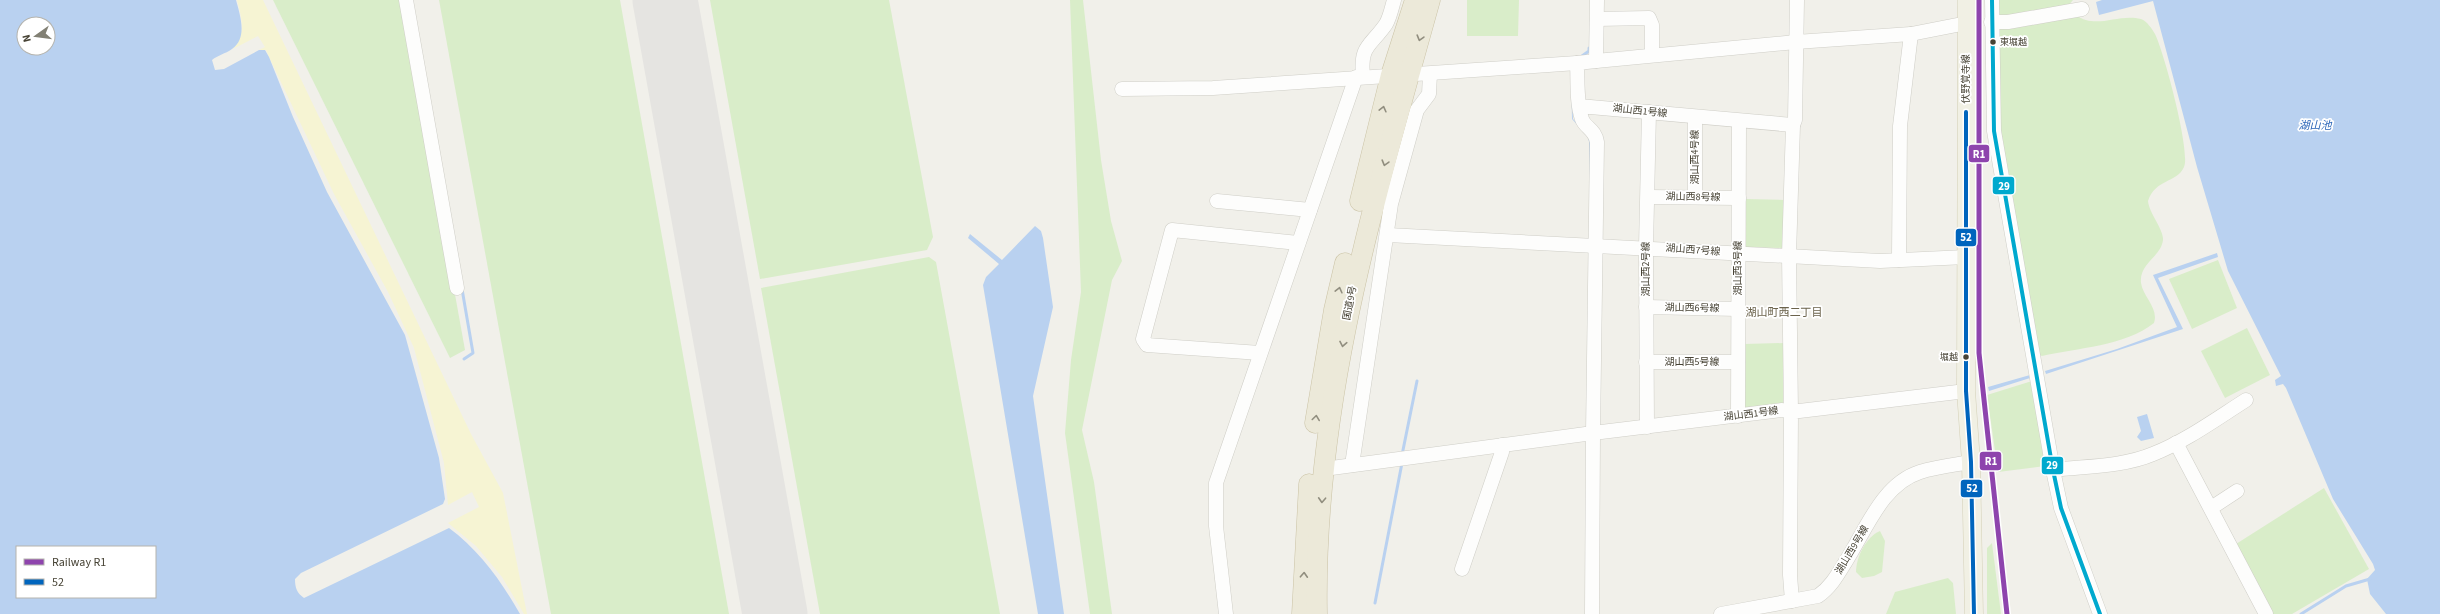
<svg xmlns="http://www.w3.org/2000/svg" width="2440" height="614" font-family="'Source Sans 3','Noto Sans JP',sans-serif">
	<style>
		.green { fill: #d9edc9 }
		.sand { fill: #f6f4d3 }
		.water { fill: #b9d1f0; fill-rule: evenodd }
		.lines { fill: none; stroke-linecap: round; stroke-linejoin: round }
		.stream { stroke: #b9d1f0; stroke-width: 3 }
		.runway { stroke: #e5e4e1; stroke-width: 65 }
		.minor-casing { stroke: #cfcec7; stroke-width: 15 }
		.major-casing { stroke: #d4d0b7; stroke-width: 19 }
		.highway-casing { stroke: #cac2a4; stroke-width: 21 }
		.minor { stroke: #fdfdfc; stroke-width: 14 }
		.major { stroke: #f1f0e4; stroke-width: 18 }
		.highway { stroke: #ece9d9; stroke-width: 20 }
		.bus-1-casing { stroke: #fff; stroke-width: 7 }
		.bus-2-casing { stroke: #fff; stroke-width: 7 }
		.bus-1 { stroke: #0065bd; stroke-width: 4 }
		.bus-2 { stroke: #00a9ce; stroke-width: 4 }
		.rail-1-casing { stroke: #fff; stroke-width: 8 }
		.rail-1 { stroke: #8e44ad; stroke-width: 5 }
		.oneway { stroke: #918e7f }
		.bus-dot { fill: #474335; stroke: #fff; stroke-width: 1.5 }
		.labels { text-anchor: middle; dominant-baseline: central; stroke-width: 3.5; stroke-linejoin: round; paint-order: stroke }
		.bus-label { font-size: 9px; fill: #474335; stroke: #fff; text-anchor: start }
		.street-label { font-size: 10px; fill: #474335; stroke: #fff }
		.water-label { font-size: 11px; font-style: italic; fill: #2a65b8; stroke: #fff }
		.neighbourhood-label { font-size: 11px; fill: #6b634c; stroke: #fff }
		.line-badge { stroke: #fff; stroke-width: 1.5 }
		.badge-label { font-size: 11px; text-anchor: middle; font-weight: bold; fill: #fff }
	</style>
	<rect width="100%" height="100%" fill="#f1f0ea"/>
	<!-- green -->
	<g class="green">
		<path d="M273 0H402L465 350 450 358Z"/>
		<path d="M439 0H620L729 614H551Z"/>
		<path d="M710 0H889L933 237 927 250 760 279Z"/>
		<path d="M1070 0H1083L1101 160 1111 221 1122 261 1112 280 1082 430 1094 482 1112 614H1090L1065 433 1071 360 1081 292Z"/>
		<path d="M1467 0H1519L1518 36H1467Z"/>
		<path d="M1997 0H2073L2068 6 2006 19 1997 16Z"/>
		<path d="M2076 15C2096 30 2118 13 2141 19 2147 21 2152 29 2155 34 2164 52 2191 152 2184 167 2177 183 2155 179 2148 201 2149 213 2164 230 2163 240 2161 257 2139 263 2141 283 2143 297 2159 308 2154 323 2125 346 2077 348 2042 356L2039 355 1998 121 1997 31 2003 27Z"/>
		<path d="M1746 199 1785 200 1784 248 1745 247Z"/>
		<path d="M929 257 936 262 1000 614H820L761 288Z"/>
		<path d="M2218 260 2237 308 2192 329 2169 279Z"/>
		<path d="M2247 328 2270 375 2225 398 2201 351Z"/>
		<path d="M1785 343 1783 405 1743 410 1744 344Z"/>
		<path d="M2032 381 2045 466 1998 472 1987 395Z"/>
		<path d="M2324 488 2369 569 2292 614H2272L2236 544Z"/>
		<path d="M1880 531 1885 541 1882 572 1874 576 1862 578 1856 572C1856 557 1866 537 1880 531Z"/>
		<path d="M1992 543 2001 614H1987V548Z"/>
		<path d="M1948 578 1953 583 1956 614H1886L1895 592Z"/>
	</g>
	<!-- sand -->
	<path class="sand" d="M237 0H263L471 434 503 493 527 614H524L502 577 476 546 448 523 479 507 472 492 448 505 444 463 414 348 388 292 334 194 269 57 266 50H259L265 47 258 36 233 49C246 33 242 19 237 0Z"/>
	<!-- water -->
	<g class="water">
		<path d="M0 0H236C240 15 248 38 232 49 225 54 218 55 212 60L215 70 224 69 259 50H265L269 57 293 117 327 192 405 335 439 458 445 499 443 504 301 573 295 579C295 588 297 593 304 598L449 528C479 550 502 582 520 614H0ZM24 24H48V48H24ZM17 547H155V597H17Z"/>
		<path d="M2102 0H2440V614H2386L2370 594 2367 579 2375 570 2373 564 2333 499 2286 388 2283 384 2276 386 2275 380 2281 376 2228 271 2197 167 2153 1 2099 15 2096 2Z"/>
		<path d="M1571 73 1573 119 1585 131 1591 142 1589 242V142L1588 137 1572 119Z"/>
		<path d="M1035 226 1041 231 1043 238 1053 307 1033 396 1064 614H1038L983 285 986 277 999 264 968 238 970 234 1002 260Z"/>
		<path d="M2217 253 2218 257 2158 278 2183 329 2046 374 2045 371 2117 349 2177 327 2153 275Z"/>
		<path d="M2030 375V378L1989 391 1988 387Z"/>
		<path d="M2147 414 2154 438 2141 441 2137 437 2141 431 2137 417Z"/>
	</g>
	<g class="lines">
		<!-- stream -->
		<g class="stream">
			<path d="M1582 56 1589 51V48"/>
			<path d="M462 289 473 353 464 359"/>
			<path d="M1402 455 1417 381"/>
			<path d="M1375 603 1402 463"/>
			<path d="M2301 614 2346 586 2370 579"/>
		</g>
		<!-- runway -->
		<path class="runway" d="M665 0 775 614"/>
		<defs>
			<g id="minor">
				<path d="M406 0 457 288"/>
				<path d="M1992 0 1994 131 2053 470 2061 508 2100 614"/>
				<path d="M1597 19 1649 18 1652 25V55"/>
				<path d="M1991 22H2008L2082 9"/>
				<path d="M1596 61 1796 42 1911 34 1967 23"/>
				<path d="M1363 76C1360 45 1370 47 1386 24 1390 17 1392 7 1394 0"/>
				<path d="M1122 89 1213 88 1577 63"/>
				<path d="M1579 106 1793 125 1789 255 1791 412 1782 410 1593 433 1597 142C1595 129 1585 128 1582 119 1576 102 1578 80 1577 63L1596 61 1597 0"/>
				<path d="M1695 117V197"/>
				<path d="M1793 125 1795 120 1797 0"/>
				<path d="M1648 197 1739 198"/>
				<path d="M1217 201 1310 210"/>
				<path d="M1388 235 1880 261 1966 257"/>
				<path d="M1899 260 1900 126 1911 34"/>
				<path d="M1646 307 1738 309"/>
				<path d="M1260 353 1147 345 1143 339 1172 230 1298 243"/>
				<path d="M1646 362H1738"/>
				<path d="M1738 416 1739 121"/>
				<path d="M1647 427 1646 247 1649 112"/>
				<path d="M2176 443 2266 614"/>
				<path d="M1352 465 1391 204 1417 110 1429 94 1430 74"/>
				<path d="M1324 469 1593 433 1592 614"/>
				<path d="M2053 470C2085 466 2122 467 2153 454 2186 441 2216 419 2246 400"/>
				<path d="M2211 508 2237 491"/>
				<path d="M1462 569 1502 452V445"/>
				<path d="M1792 601 1790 575 1791 412 1966 391"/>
				<path d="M1226 614 1216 526V483L1356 77"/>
				<path d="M1721 614 1818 596C1831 587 1838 574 1846 561 1866 530 1882 484 1920 472 1936 467 1954 465 1971 462"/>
			</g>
			<path id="major" d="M1967 0 1966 391 1971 462 1974 614"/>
			<g id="highway">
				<path d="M1360 201 1391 75 1415 0"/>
				<path d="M1315 423 1334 310 1345 263"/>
				<path d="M1302 614 1309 484"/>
				<path d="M1317 614C1313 402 1374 202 1430 0"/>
			</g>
		</defs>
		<!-- minor casing -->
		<use href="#minor" class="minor-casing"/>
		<!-- major casing -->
		<use href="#major" class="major-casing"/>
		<!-- highway casing -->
		<use href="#highway" class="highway-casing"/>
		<!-- minor -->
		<use href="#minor" class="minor"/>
		<!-- major -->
		<use href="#major" class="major"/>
		<!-- highway -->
		<use href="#highway" class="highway"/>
		<defs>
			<path id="bus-1" d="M1966 112V391L1971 462 1974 614"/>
			<path id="bus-2" d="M1992 0 1994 131 2053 470 2061 508 2100 614"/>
		</defs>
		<!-- bus-1 casing -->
		<use href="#bus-1" class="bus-1-casing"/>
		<!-- bus-2 casing -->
		<use href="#bus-2" class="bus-2-casing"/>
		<!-- bus-1 -->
		<use href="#bus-1" class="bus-1"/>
		<!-- bus-2 -->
		<use href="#bus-2" class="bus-2"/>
		<defs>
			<path id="rail-1" d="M1979 0V353L2007 614"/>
		</defs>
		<!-- rail-1 casing -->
		<use href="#rail-1" class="rail-1-casing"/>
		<!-- rail-1 -->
		<use href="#rail-1" class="rail-1"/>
	</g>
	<!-- one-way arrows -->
	<defs><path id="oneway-chevron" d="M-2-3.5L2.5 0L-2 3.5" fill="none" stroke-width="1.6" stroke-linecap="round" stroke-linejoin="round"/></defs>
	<g class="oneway">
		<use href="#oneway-chevron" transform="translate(1420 38) rotate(106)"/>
		<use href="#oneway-chevron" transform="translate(1383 109) rotate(-76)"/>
		<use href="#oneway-chevron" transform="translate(1385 163) rotate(106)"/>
		<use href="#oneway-chevron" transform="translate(1339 290) rotate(-76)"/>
		<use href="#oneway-chevron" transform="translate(1343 344) rotate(101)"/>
		<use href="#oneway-chevron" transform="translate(1316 418) rotate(-82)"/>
		<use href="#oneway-chevron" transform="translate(1322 500) rotate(93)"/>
		<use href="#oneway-chevron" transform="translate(1304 575) rotate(-87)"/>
	</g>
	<!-- markers -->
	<g class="bus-dot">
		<circle cx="1993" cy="42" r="3.5"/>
		<circle cx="1966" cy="357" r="3.5"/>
	</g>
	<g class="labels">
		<!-- bus labels -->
		<g class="bus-label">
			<text x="2000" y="42">東堀越</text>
			<text x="1958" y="357" text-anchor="end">堀越</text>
		</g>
		<!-- street labels -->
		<g class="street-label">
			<text transform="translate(1966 79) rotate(-90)">伏野覚寺線</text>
			<text transform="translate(1640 111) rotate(6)">湖山西1号線</text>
			<text transform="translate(1695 157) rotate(-90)">湖山西4号線</text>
			<text transform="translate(1693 197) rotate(1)">湖山西8号線</text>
			<text transform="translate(1693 250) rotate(4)">湖山西7号線</text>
			<text transform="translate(1738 268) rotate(-90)">湖山西3号線</text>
			<text transform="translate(1646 269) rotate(-90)">湖山西2号線</text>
			<text transform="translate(1350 303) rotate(-79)">国道9号</text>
			<text transform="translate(1692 308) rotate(1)">湖山西6号線</text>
			<text x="1692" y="362">湖山西5号線</text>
			<text transform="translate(1751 414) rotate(-7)">湖山西1号線</text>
			<text transform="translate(1852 550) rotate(-59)">湖山西9号線</text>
		</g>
		<!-- water labels -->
		<g class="water-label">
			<text x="2315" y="125">湖山池</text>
		</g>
		<!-- neighbourhood labels -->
		<g class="neighbourhood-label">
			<text x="1784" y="312">湖山町西二丁目</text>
		</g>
	</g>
	<g class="line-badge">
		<rect x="1968" y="144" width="22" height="19" rx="4" fill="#8e44ad"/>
		<rect x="1992" y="176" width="23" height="19" rx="4" fill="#00a9ce"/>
		<rect x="1955" y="228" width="22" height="19" rx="4" fill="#0065bd"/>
		<rect x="1979" y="451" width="23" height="20" rx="4" fill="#8e44ad"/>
		<rect x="2041" y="456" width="23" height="19" rx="4" fill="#00a9ce"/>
		<rect x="1960" y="479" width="23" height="19" rx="4" fill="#0065bd"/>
	</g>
	<g class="badge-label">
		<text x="1979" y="158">R1</text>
		<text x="2004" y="190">29</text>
		<text x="1966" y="241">52</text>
		<text x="1991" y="465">R1</text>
		<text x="2052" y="469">29</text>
		<text x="1972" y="492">52</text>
	</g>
	<!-- legend -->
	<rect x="16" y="546" width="140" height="52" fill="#ffffff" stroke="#b5b4ae"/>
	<rect x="24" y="559" width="20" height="6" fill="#8e44ad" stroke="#b5b4ae"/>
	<text x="52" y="566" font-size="12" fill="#474335">Railway R1</text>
	<rect x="24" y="579" width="20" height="6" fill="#0065bd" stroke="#b5b4ae"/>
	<text x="52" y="586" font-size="12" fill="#474335">52</text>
	<!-- north arrow -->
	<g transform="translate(36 36) rotate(256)"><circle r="19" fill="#ffffff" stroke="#b5b4ae"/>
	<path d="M0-3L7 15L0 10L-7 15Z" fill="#828074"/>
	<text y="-6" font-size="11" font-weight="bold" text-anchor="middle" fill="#474335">N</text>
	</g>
</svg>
